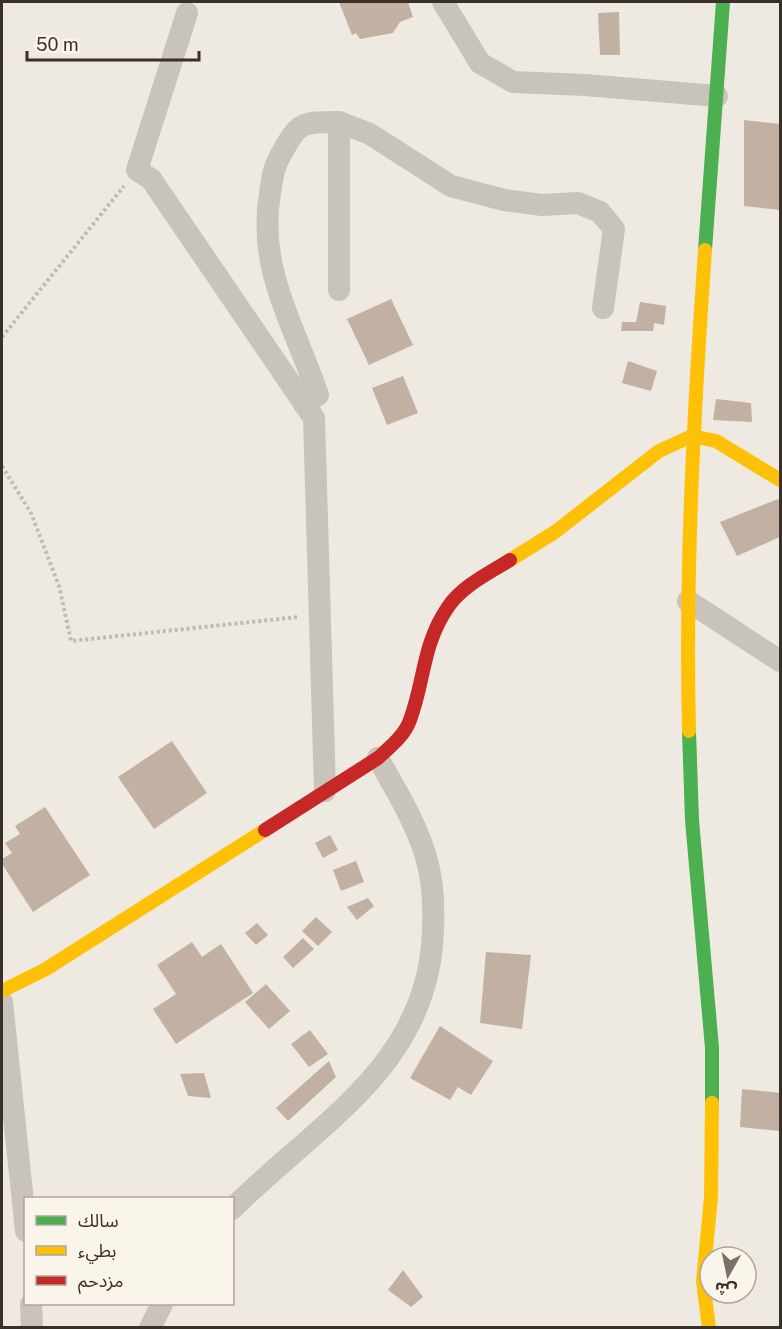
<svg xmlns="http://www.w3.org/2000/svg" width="782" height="1329" font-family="'Public Sans','Noto Sans Arabic',sans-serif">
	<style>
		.building { fill: #c2b1a3 }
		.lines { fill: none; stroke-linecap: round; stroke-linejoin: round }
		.path { stroke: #c0bbb4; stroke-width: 4; stroke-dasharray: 3 3; stroke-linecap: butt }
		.street { stroke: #c8c3bb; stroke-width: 22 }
		.fast { stroke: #4caf50; stroke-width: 14 }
		.slow { stroke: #ffc107; stroke-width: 14 }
		.jam { stroke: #c62828; stroke-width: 14 }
	</style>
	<rect width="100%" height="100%" fill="#eeeae2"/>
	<!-- building -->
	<g class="building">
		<path d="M339 2H408L413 17 400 22 393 33 360 39 356 33 352 35Z"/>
		<path d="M619 12 620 55H600L598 13Z"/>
		<path d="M744 120 780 124V210L744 206Z"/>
		<path d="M391 299 413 345 369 365 347 319Z"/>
		<path d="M640 302 666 306 664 325 654 323 653 331H621L622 322H636Z"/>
		<path d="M628 361 657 371 651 391 622 383Z"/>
		<path d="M403 376 418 413 387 425 372 388Z"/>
		<path d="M716 399 751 403 752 422 713 420Z"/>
		<path d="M778 499 780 501V537L737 556 720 522Z"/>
		<path d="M172 741 207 793 154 829 118 777Z"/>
		<path d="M45 807 90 875 33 912 2 864V859L12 853 5 843 20 834 15 826Z"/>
		<path d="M330 835 338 850 323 858 315 843Z"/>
		<path d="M356 861 364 882 341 891 333 870Z"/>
		<path d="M368 898 374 906 357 920 347 907Z"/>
		<path d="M316 917 332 932 318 946 302 931Z"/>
		<path d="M257 923 268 935 256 945 245 933Z"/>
		<path d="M303 938 314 949 293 968 283 957Z"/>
		<path d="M192 942 202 957 221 944 253 993 176 1044 153 1009 176 994 157 965Z"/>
		<path d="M486 952 531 955 522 1029 480 1023Z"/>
		<path d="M266 984 290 1011 269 1029 245 1002Z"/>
		<path d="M440 1026 493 1061 471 1095 458 1087 450 1100 410 1078Z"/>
		<path d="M310 1030 328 1054 309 1067 291 1044Z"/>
		<path d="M329 1061 336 1077 288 1121 276 1108Z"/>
		<path d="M204 1073 211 1098 188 1096 180 1074Z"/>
		<path d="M742 1089 780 1093V1131L740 1127Z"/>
		<path d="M403 1270 423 1297 411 1307 388 1290Z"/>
	</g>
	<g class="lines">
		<!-- path -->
		<g class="path">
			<path d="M2 337 124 186"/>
			<path d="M2 466 31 513 59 586 71 641 298 617"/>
		</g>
		<!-- street -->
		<g class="street">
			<path d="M443 2 480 63 513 82 585 85 717 96"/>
			<path d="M187 13 137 170 151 179 314 418 325 791"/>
			<path d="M339 122 370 134 451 186 504 200 542 205 578 203 600 212 614 229 603 308"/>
			<path d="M304 404 318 395C295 326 257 270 270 193 272 180 273 169 279 158 299 122 299 122 339 122V290"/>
			<path d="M688 601 780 661"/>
			<path d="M2 1002 26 1231"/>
			<path d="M232 1209C318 1123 430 1065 433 929 434 905 433 880 426 857 416 822 395 789 378 758"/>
			<path d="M31 1304 32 1328"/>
			<path d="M150 1328 162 1304"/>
		</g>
		<!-- fast -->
		<g class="fast">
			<path d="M705 250 723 2"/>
			<path d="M689 731 692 820 712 1048V1103"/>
		</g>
		<!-- slow -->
		<g class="slow">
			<path d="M510 560 555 532 659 451 692 436 716 441 780 480"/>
			<path d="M689 731C685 570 694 410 705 250"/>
			<path d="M2 991 46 969 265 830"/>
			<path d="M709 1328 703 1281 711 1197 712 1103"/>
		</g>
		<!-- jam -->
		<path class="jam" d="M265 830 378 758C390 747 405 735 410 720 425 680 422 645 448 607 462 586 489 573 510 560"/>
	</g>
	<!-- border -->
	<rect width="782" height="1329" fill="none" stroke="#393029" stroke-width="6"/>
	<!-- legend -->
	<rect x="24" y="1197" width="210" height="108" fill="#faf5ea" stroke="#ada69d" stroke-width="1.5"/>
	<rect x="36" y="1216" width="30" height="9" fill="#4caf50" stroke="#ada69d" stroke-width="1.5"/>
	<text x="78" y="1227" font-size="18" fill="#393029">سالك</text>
	<rect x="36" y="1246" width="30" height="9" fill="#ffc107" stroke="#ada69d" stroke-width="1.5"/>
	<text x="78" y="1257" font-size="18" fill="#393029">بطيء</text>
	<rect x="36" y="1276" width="30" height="9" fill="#c62828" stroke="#ada69d" stroke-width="1.5"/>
	<text x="78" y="1287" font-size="18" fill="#393029">مزدحم</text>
	<!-- north arrow -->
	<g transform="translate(728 1275) rotate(189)"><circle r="28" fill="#faf5ea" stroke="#ada69d" stroke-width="1.5"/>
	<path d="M0-4.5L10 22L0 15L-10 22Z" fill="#78716a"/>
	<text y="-9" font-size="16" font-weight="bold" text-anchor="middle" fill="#393029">ش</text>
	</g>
	<!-- scale -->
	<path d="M27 51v9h172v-9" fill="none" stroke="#393029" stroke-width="3"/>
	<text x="36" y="51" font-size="18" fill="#393029" stroke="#faf5ea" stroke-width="4.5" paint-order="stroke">50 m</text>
</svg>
